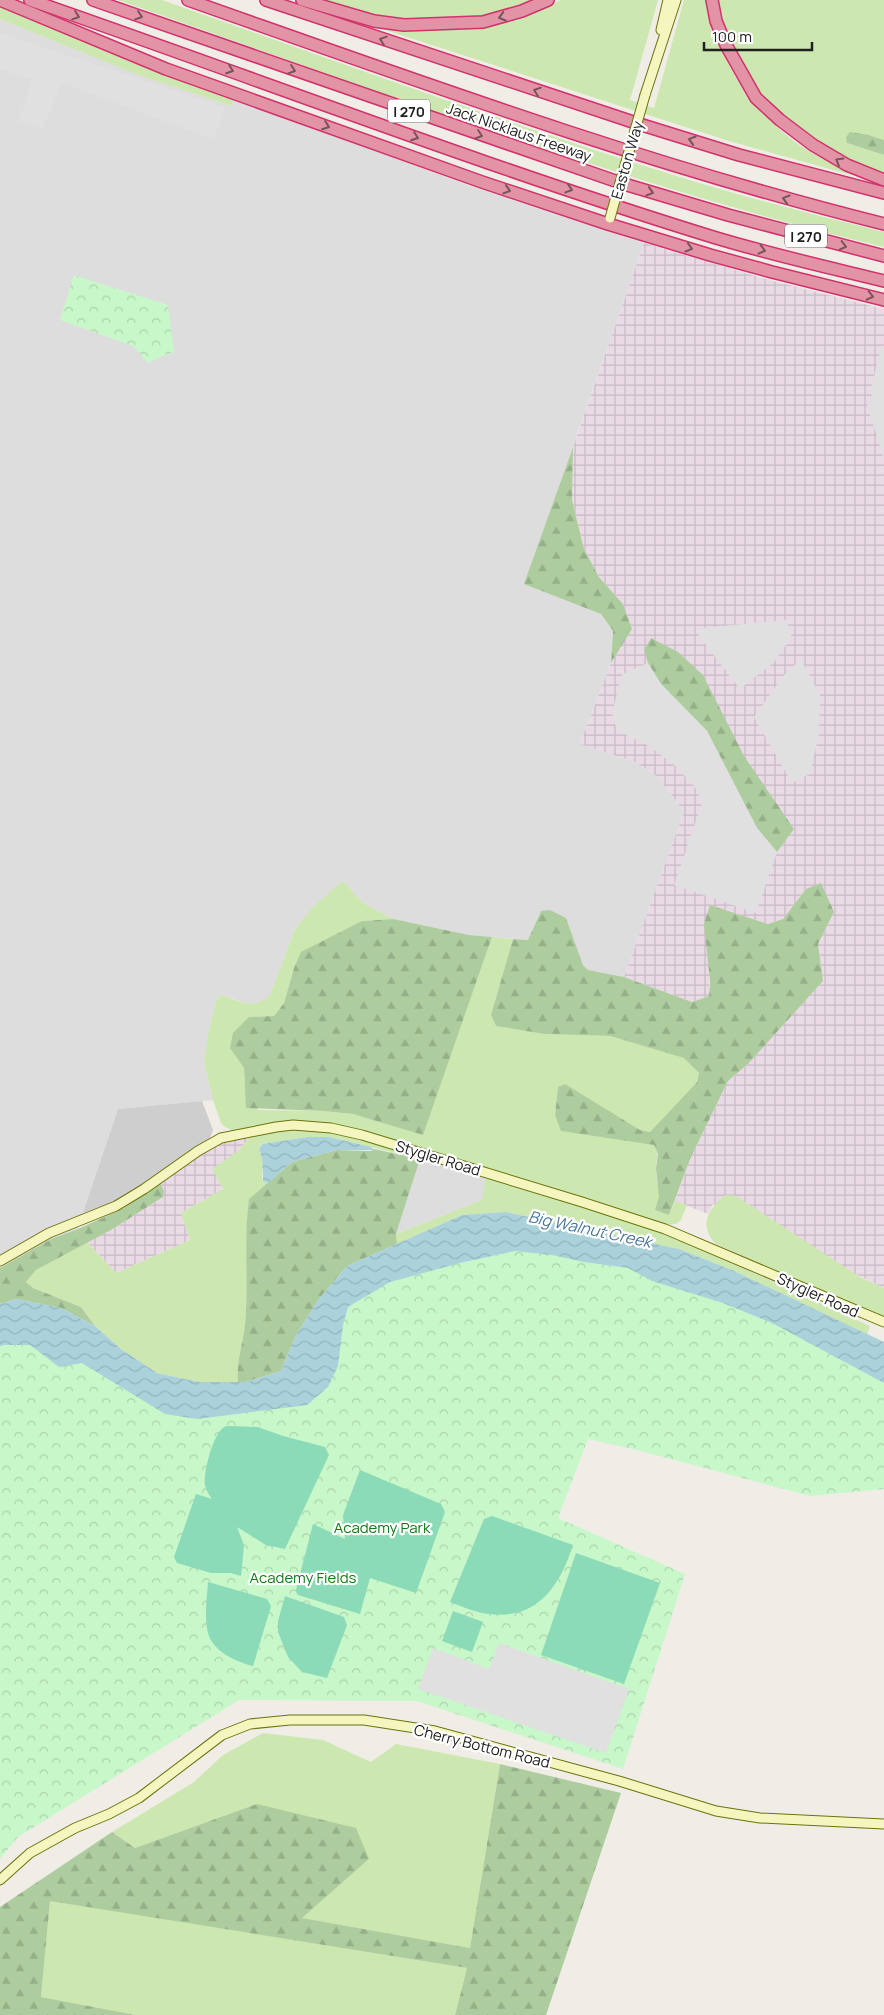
<svg xmlns="http://www.w3.org/2000/svg" width="884" height="2015" font-family="Manrope,sans-serif">
	<style>
		.residential { fill: #dedddd; fill-rule: evenodd }
		.industrial { fill: url(#industrial-grid) }
		.religious { fill: #cecece }
		.grass { fill: #cde7b1 }
		.forest { fill: url(#forest-firs) }
		.park { fill: url(#park-crowns) }
		.pitch { fill: #8bdab8 }
		.parking { fill: #e0e0e0 }
		.water { fill: url(#water-waves) }
		.lines { fill: none; stroke-linecap: round; stroke-linejoin: round }
		.secondary-casing { stroke: #6b730c; stroke-width: 11 }
		.highway-casing { stroke: #d1326e; stroke-width: 14 }
		.secondary { stroke: #f5f6bf; stroke-width: 9 }
		.highway { stroke: #e294a6; stroke-width: 11 }
		.secondary-bridge-casing { stroke: #6b730c; stroke-width: 11; stroke-linecap: butt }
		.secondary-bridge { stroke: #f5f6bf; stroke-width: 9 }
		.oneway { stroke: #77545c }
		.labels { text-anchor: middle; dominant-baseline: central; stroke-width: 4.5; stroke-linejoin: round; paint-order: stroke }
		.shield { fill: #fff; stroke: #636363; stroke-width: 1 }
		.shield-label { font-size: 14px; font-weight: bold; fill: #202020 }
		.street-label { font-size: 15px; fill: #202020; stroke: #fff }
		.park-label { font-size: 15px; fill: #137a17; stroke: #fff }
		.water-label { font-size: 16px; font-style: italic; fill: #4c779c; stroke: #fff }
	</style>
	<defs>
		<pattern id="industrial-grid" width="8" height="8" patternUnits="userSpaceOnUse" patternTransform="scale(1.25)"><rect width="8" height="8" fill="#e9dae6"/><path d="M0 4h8M4 0v8" fill="none" stroke="#c8bbc5"/></pattern>
		<pattern id="forest-firs" width="22" height="20" patternUnits="userSpaceOnUse" patternTransform="scale(1.25)"><rect width="22" height="20" fill="#aecd9f"/><path d="M5 1l3.5 6h-7zM16 11l3.5 6h-7z" fill="#95b089"/></pattern>
		<pattern id="park-crowns" width="20" height="18" patternUnits="userSpaceOnUse" patternTransform="scale(1.25)"><rect width="20" height="18" fill="#c8f7ca"/><path d="M2 6a3 3 0 1 1 6 0M12 15a3 3 0 1 1 6 0" fill="none" stroke="#acd3ad"/></pattern>
		<pattern id="water-waves" width="16" height="10" patternUnits="userSpaceOnUse" patternTransform="scale(1.25)"><rect width="16" height="10" fill="#abd2db"/><path d="M0 5q4-4 8 0t8 0" fill="none" stroke="#93b4bc"/></pattern>
	</defs>
	<rect width="100%" height="100%" fill="#f0ede7"/>
	<!-- residential -->
	<g class="residential">
		<path d="M0 19 137 74 231 106 234 98 470 186 644 243 525 583 601 614 613 631 611 663 580 744 635 762 658 777 684 812 624 977 588 970 583 965 566 918 541 911 528 940 469 935 393 919 363 903 343 881 295 929 270 995 262 1003 250 1005 222 995 216 1000 208 1035 204 1062 213 1100 118 1109 78 1229 51 1239 0 1268ZM134 346 173 353 166 354 148 363Z"/>
		<path d="M423 1149 489 1169 482 1200 396 1234Z"/>
	</g>
	<!-- industrial -->
	<g class="industrial">
		<path d="M644 243 766 279 884 309V1288L713 1204 708 1214 675 1201 691 1157 728 1081 748 1064 823 981 818 944 834 912 806 889 783 919 768 924 710 905 709 996 692 1002 624 977 684 812 658 777 635 762 580 744 611 663 632 629 623 604 599 577 584 549 572 500 573 447Z"/>
		<path d="M251 1136 238 1151 213 1169 223 1189 181 1213 190 1240 116 1273 87 1242 111 1230 163 1197 160 1183 195 1157 219 1144Z"/>
	</g>
	<!-- religious -->
	<path class="religious" d="M202 1101 213 1130 210 1138 187 1152 141 1187 114 1202 83 1213 118 1109Z"/>
	<!-- grass -->
	<g class="grass">
		<path d="M118 0H162C330 59 497 120 667 173 739 196 811 214 884 232V247C623 185 371 88 118 0Z"/>
		<path d="M320 0H538C490 19 438 28 387 19 364 15 342 6 320 0Z"/>
		<path d="M561 0H658L630 100 654 108 684 0H708C711 11 712 23 716 34 731 83 772 131 817 156 828 162 840 167 852 172L851 175 729 141 382 29 383 26C449 35 500 27 561 0Z"/>
		<path d="M718 0H884V140L869 135 847 143 884 155V174C864 167 842 160 823 149 786 129 750 86 732 48 725 33 722 16 718 0Z"/>
		<path d="M0 6 234 98 231 106 136 74 0 19Z"/>
		<path d="M343 881 363 903 393 919 362 921 294 968 284 1003 274 1016 249 1017 231 1048 244 1068V1078L258 1110 323 1111 353 1114 423 1134 492 937 513 939 491 1015 496 1026 544 1034 610 1036 685 1058 699 1073 697 1082 650 1132 640 1130 558 1087 555 1115 562 1131 654 1144C661 1158 655 1158 656 1171 658 1190 660 1198 669 1215L675 1201 687 1205 681 1220 676 1224 663 1225 593 1200 351 1128 326 1122 307 1121 287 1122 234 1131 225 1127 221 1123 213 1100 204 1062 208 1035 216 1000 222 995C241 1002 254 1011 270 995L295 929 314 906Z"/>
		<path d="M309 1129 330 1132 421 1156 420 1159 329 1137H306L261 1144 259 1149 262 1158V1179L263 1181 268 1183 249 1200C243 1241 249 1283 245 1324 243 1346 236 1359 238 1382H199L157 1373 121 1349 95 1326 81 1307 33 1288 26 1282 36 1270 87 1242 116 1273 190 1240 181 1213 223 1189 212 1169 238 1151 251 1136 284 1131Z"/>
		<path d="M486 1176 643 1225 690 1244 870 1326 867 1335 732 1270 679 1249 506 1212 462 1215 397 1244 396 1234 482 1200Z"/>
		<path d="M725 1195 736 1196 860 1277 884 1288V1319L716 1244C698 1226 708 1209 725 1195Z"/>
		<path d="M263 1733 323 1740 371 1762 396 1744 500 1764 470 1948 301 1918 369 1859 257 1804 135 1848 112 1832 194 1782 223 1755Z"/>
		<path d="M50 1900 467 1968 455 2015H136L41 1997Z"/>
	</g>
	<!-- forest -->
	<g class="forest">
		<path d="M850 132 869 135 884 140V155L847 143 846 137Z"/>
		<path d="M573 447 572 500 584 549 599 577 623 604 632 629 611 663 613 631 601 614 524 584Z"/>
		<path d="M651 638 678 652 703 675 744 756 794 829 777 852 757 828 707 731 661 684 648 663 644 650Z"/>
		<path d="M821 883 834 912 818 944 823 981 748 1064 728 1081 691 1157 669 1215 655 1210 659 1197 656 1168 658 1154 654 1145 561 1131 555 1115 558 1087 565 1084 640 1130 650 1132 697 1082 699 1073 684 1058 610 1036 544 1034 496 1026 491 1015 513 939 528 940 541 911 550 910 566 918 583 965 588 970 624 977 692 1002 709 996 710 981 704 924 710 905 768 924 783 919 806 889Z"/>
		<path d="M393 919 469 935 492 937 423 1135 353 1114 323 1111 246 1108 244 1068 230 1048 233 1033 249 1017 274 1016 284 1003 294 968 301 952 362 921Z"/>
		<path d="M374 1149 420 1159 396 1234 397 1244 347 1266 319 1299 296 1335 281 1371 246 1382H238C236 1359 243 1346 245 1324 249 1283 243 1241 249 1199L292 1162 337 1150 371 1151Z"/>
		<path d="M160 1183 164 1191 163 1197 111 1230 36 1270 26 1282 33 1288 81 1307 95 1326 61 1308 16 1299 0 1304V1268L51 1239 78 1229 124 1208Z"/>
		<path d="M500 1764 621 1793 546 2015H455L467 1968 50 1901 41 1997 136 2015H0V1907L112 1832 135 1848 257 1804 356 1828 369 1859 302 1918 470 1948Z"/>
	</g>
	<!-- park -->
	<g class="park">
		<path d="M74 275 168 305 174 353 166 354 148 363 133 346 60 320Z"/>
		<path d="M524 1230 884 1359V1489L810 1496 637 1450 588 1439 558 1518 685 1574 623 1769 417 1701 239 1700 18 1837 0 1859V1316L164 1387 276 1388 338 1302Z"/>
	</g>
	<!-- pitch -->
	<g class="pitch">
		<path d="M231 1426 258 1427 283 1436 325 1447 329 1455 285 1549 266 1545 237 1527 244 1545 241 1576 231 1573H211L177 1563 174 1557 196 1494 212 1499C209 1495 206 1490 205 1485 203 1473 213 1435 223 1428 225 1426 228 1426 231 1426Z"/>
		<path d="M360 1470 441 1504 445 1512 416 1593 370 1578 360 1614 298 1595 296 1590 313 1524 345 1539 343 1515Z"/>
		<path d="M492 1516 573 1545C560 1585 538 1620 490 1614 477 1613 463 1607 450 1602L484 1519Z"/>
		<path d="M576 1553 660 1583 624 1684 541 1655Z"/>
		<path d="M208 1582 267 1599 271 1606 253 1666C237 1662 213 1652 208 1633 204 1618 207 1597 208 1582Z"/>
		<path d="M285 1596 344 1617 347 1625 327 1678 302 1672 288 1657 278 1632V1621Z"/>
		<path d="M453 1611 483 1622 472 1652 442 1641Z"/>
	</g>
	<!-- parking -->
	<g class="parking">
		<path d="M0 33 225 107 214 140 62 83 43 129 19 121 32 80 0 69Z"/>
		<path d="M884 345V459L867 405 872 401 871 389 880 351Z"/>
		<path d="M785 620 792 631 791 637 786 645 774 662 740 689 698 635 702 628Z"/>
		<path d="M801 659 820 695 819 734 810 774 792 783 754 717 784 675Z"/>
		<path d="M648 663 661 684 707 731 757 828 777 852 756 913 674 885 701 806 702 801 694 786 674 765 649 746 622 733 615 725 612 713 622 674Z"/>
		<path d="M499 1643 629 1689 606 1753 418 1689 433 1648 489 1669Z"/>
	</g>
	<!-- water -->
	<g class="water">
		<path d="M307 1137H329L371 1147 374 1150H337L292 1162 268 1183 263 1181 262 1158 259 1149 262 1144Z"/>
		<path d="M506 1212 679 1249 732 1270 884 1342V1383L772 1323 723 1303 652 1281 628 1268 584 1262 552 1255 515 1251 460 1263 390 1282 348 1307 343 1325 338 1366 328 1387 307 1405 197 1419 165 1414 82 1363 59 1367 30 1345H4L0 1346V1304L16 1299 61 1308 95 1326 121 1349 157 1373 199 1382H246L281 1371 296 1335 319 1299 347 1266 462 1215Z"/>
	</g>
	<g class="lines">
		<defs>
			<g id="secondary">
				<path d="M661 30 668 0"/>
				<path d="M645 95 676 0"/>
				<path d="M0 1261 49 1233 116 1206 144 1189 198 1151 221 1138 276 1127 293 1125 331 1128 362 1135 582 1202 665 1229 884 1322"/>
				<path d="M0 1880 30 1853 75 1828 109 1814 139 1798 222 1735 250 1724 290 1720H364L435 1731 619 1781 716 1811 760 1818 884 1824"/>
			</g>
			<g id="highway">
				<path d="M0 0 166 69 482 182 608 224 710 255 772 272 884 300"/>
				<path d="M30 0C258 79 483 166 713 237 769 254 827 267 884 281"/>
				<path d="M93 0 624 184 728 215 884 256"/>
				<path d="M188 0C418 81 647 165 884 224"/>
				<path d="M266 0 639 124 739 155 884 193"/>
				<path d="M302 0 374 21 404 25 483 22 522 11 548 0"/>
				<path d="M712 0 716 21 726 45 756 98 780 120 813 145 847 165 884 180"/>
			</g>
		</defs>
		<!-- secondary casing -->
		<use href="#secondary" class="secondary-casing"/>
		<!-- highway casing -->
		<use href="#highway" class="highway-casing"/>
		<!-- secondary -->
		<use href="#secondary" class="secondary"/>
		<!-- highway -->
		<use href="#highway" class="highway"/>
		<defs>
			<path id="secondary-bridge" d="M610 218 645 95"/>
		</defs>
		<!-- secondary-bridge casing -->
		<use href="#secondary-bridge" class="secondary-bridge-casing"/>
		<!-- secondary-bridge -->
		<use href="#secondary-bridge" class="secondary-bridge"/>
	</g>
	<!-- one-way arrows -->
	<defs><path id="oneway-chevron" d="M-2-3.5L2.5 0L-2 3.5" fill="none" stroke-width="1.6" stroke-linecap="round" stroke-linejoin="round" transform="scale(1.25)"/></defs>
	<g class="oneway">
		<use href="#oneway-chevron" transform="translate(76 16) rotate(19)"/>
		<use href="#oneway-chevron" transform="translate(139 16) rotate(19)"/>
		<use href="#oneway-chevron" transform="translate(502 17) rotate(164)"/>
		<use href="#oneway-chevron" transform="translate(383 40) rotate(-161)"/>
		<use href="#oneway-chevron" transform="translate(230 70) rotate(20)"/>
		<use href="#oneway-chevron" transform="translate(292 70) rotate(19)"/>
		<use href="#oneway-chevron" transform="translate(537 91) rotate(-161)"/>
		<use href="#oneway-chevron" transform="translate(326 126) rotate(20)"/>
		<use href="#oneway-chevron" transform="translate(479 135) rotate(19)"/>
		<use href="#oneway-chevron" transform="translate(415 137) rotate(20)"/>
		<use href="#oneway-chevron" transform="translate(692 140) rotate(-163)"/>
		<use href="#oneway-chevron" transform="translate(839 161) rotate(-149)"/>
		<use href="#oneway-chevron" transform="translate(569 189) rotate(18)"/>
		<use href="#oneway-chevron" transform="translate(507 190) rotate(18)"/>
		<use href="#oneway-chevron" transform="translate(650 192) rotate(17)"/>
		<use href="#oneway-chevron" transform="translate(786 199) rotate(-164)"/>
		<use href="#oneway-chevron" transform="translate(843 246) rotate(14)"/>
		<use href="#oneway-chevron" transform="translate(689 248) rotate(17)"/>
		<use href="#oneway-chevron" transform="translate(762 250) rotate(14)"/>
		<use href="#oneway-chevron" transform="translate(870 296) rotate(14)"/>
	</g>
	<g class="labels">
		<!-- shield labels -->
		<g class="shield">
			<rect x="388" y="99.5" width="42" height="23" rx="4"/>
			<rect x="785" y="224.5" width="42" height="23" rx="4"/>
		</g>
		<g class="shield-label">
			<text x="409" y="111">I 270</text>
			<text x="806" y="236">I 270</text>
		</g>
		<!-- street labels -->
		<g class="street-label">
			<text transform="translate(519 132) rotate(19)">Jack Nicklaus Freeway</text>
			<text transform="translate(627 160) rotate(-74)">Easton Way</text>
			<text transform="translate(438 1158) rotate(17)">Stygler Road</text>
			<text transform="translate(818 1295) rotate(24)">Stygler Road</text>
			<text transform="translate(482 1746) rotate(14)">Cherry Bottom Road</text>
		</g>
		<!-- park labels -->
		<g class="park-label">
			<text x="382" y="1527">Academy Park</text>
			<text x="303" y="1577">Academy Fields</text>
		</g>
		<!-- water labels -->
		<g class="water-label">
			<text transform="translate(590 1229) rotate(12)">Big Walnut Creek</text>
		</g>
	</g>
	<!-- scale -->
	<path d="M704 42v8h108v-8" fill="none" stroke="#202020" stroke-width="2.5"/>
	<text x="712" y="42" font-size="15" fill="#202020" stroke="#ffffff" stroke-width="4" paint-order="stroke">100 m</text>
</svg>
